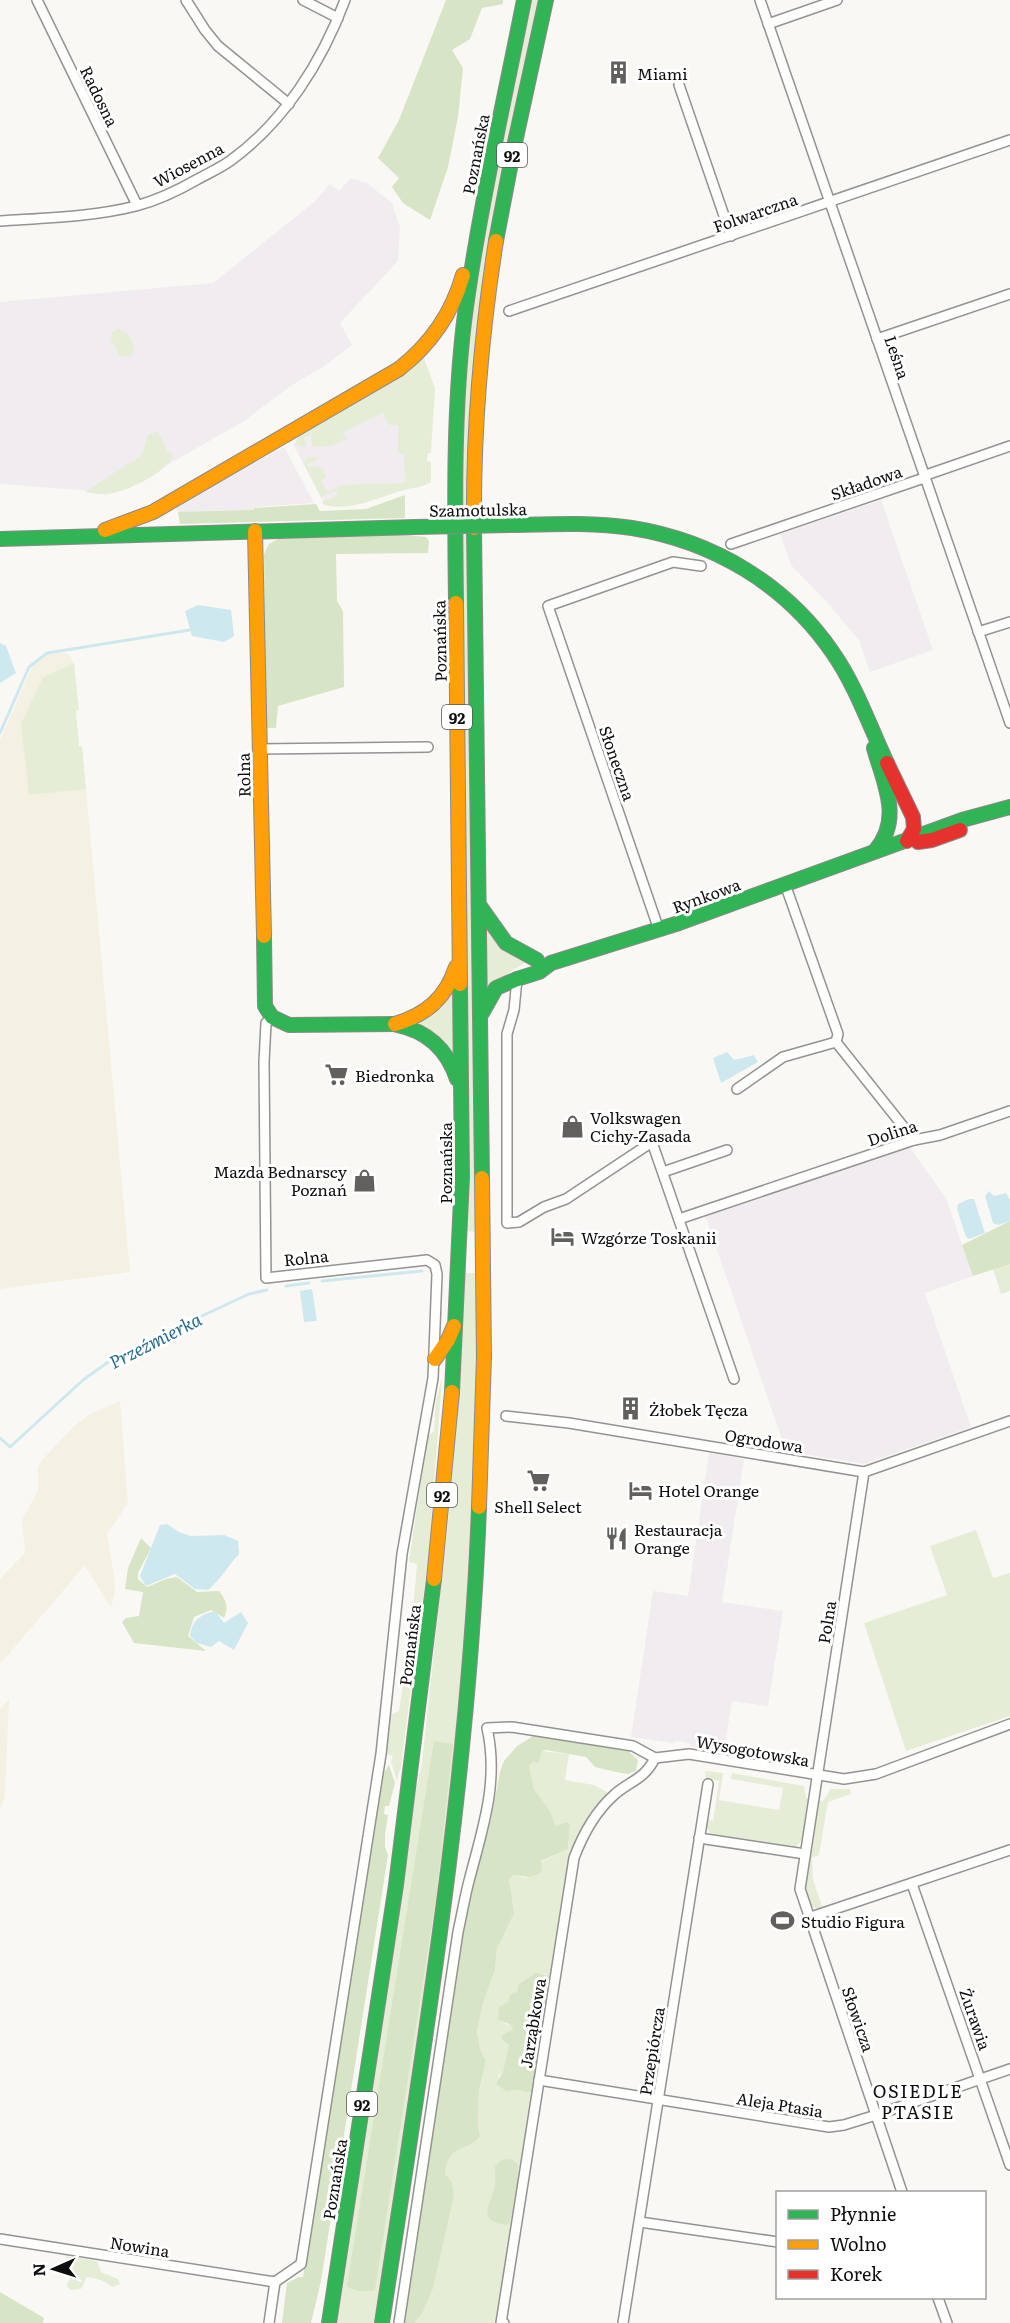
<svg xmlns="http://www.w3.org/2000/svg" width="1010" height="2323" font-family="Literata,serif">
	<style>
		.industrial { fill: #f1ecef }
		.farmland { fill: #f4f1e2 }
		.green { fill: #e6edd6 }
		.forest { fill: #d7e4c5 }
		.water { fill: #cee8f0 }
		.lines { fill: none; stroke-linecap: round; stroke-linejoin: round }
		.stream { stroke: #cee8f0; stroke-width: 3 }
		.street-casing { stroke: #949392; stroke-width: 12 }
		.fast-casing { stroke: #8b8a88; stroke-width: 16 }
		.slow-casing { stroke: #8b8a88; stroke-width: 16 }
		.jam-casing { stroke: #8b8a88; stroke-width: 16 }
		.street { stroke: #fefefd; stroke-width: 9 }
		.fast { stroke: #30b455; stroke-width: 14 }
		.slow { stroke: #ff9f0a; stroke-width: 14 }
		.jam { stroke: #e5322d; stroke-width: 14 }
		.fast-bridge-casing { stroke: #8b8a88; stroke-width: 16; stroke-linecap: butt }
		.fast-bridge { stroke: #30b455; stroke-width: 14 }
		.labels { text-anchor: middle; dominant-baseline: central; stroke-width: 6; stroke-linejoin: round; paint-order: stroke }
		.shield { fill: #fff; stroke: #565656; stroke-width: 1.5 }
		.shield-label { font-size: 15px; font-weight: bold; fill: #0e0e0e }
		.poi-label { font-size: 16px; fill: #0e0e0e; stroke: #fff; text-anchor: start }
		.street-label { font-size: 16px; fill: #0e0e0e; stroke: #fff }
		.water-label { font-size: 18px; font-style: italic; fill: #266d90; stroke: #fff }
		.neighbourhood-label { font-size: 18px; letter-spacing: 1.5px; fill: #0e0e0e; stroke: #fff }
	</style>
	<rect width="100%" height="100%" fill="#faf8f4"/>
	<!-- industrial -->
	<g class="industrial">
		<path d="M351 178 367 183 392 203 400 227 398 261 340 323 352 345 323 367 292 385 244 421 134 484 107 492 0 484V302L213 283 314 202 330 184 339 191Z"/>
		<path d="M401 391 421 484 325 505 293 444Z"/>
		<path d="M284 447 314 503 256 507V512L180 515 175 507Z"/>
		<path d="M881 500 933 650 870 672 859 640 826 601 791 565 780 534Z"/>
		<path d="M908 1145 946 1198 973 1276 925 1293 971 1427 864 1464 786 1451 705 1215Z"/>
		<path d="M709 1453 744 1459 722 1602 783 1611 768 1706 732 1701 724 1751 690 1746 689 1743 676 1741 673 1743 631 1737 653 1591 688 1596Z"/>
	</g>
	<!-- farmland -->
	<g class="farmland">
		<path d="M51 653H64L69 655 74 663 43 677 29 795 86 789 130 1272 0 1289V740L32 667 39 659Z"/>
		<path d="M120 1401 128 1503 107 1534 114 1576 115 1592 111 1608 85 1565 0 1664V1579L25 1553 22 1520 38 1491V1467L44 1458 73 1427 90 1414Z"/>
		<path d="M9 1699 5 1797 0 1808V1709Z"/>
	</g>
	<!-- green -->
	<g class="green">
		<path d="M530 0H540L517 106 468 517H460L465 381 478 264Z"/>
		<path d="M117 329C127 329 130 338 134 346L132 354 129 357 120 356 111 339 112 333Z"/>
		<path d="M423 356 435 388 431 453H428L427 461 431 462V482C422 488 415 487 404 490 380 497 350 512 324 505L322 502 337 496 338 490 321 497 304 464 306 458 317 457V460L307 464 308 467 317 466 323 469 326 477 321 481 327 492 342 485 405 483 404 454 398 453V425H389L383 413 343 432 346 439 333 445 312 447 311 435 304 438 307 447 295 445 299 434Z"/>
		<path d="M158 431 167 451 173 455C167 473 127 491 109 494 101 495 92 493 85 492L142 455 148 435Z"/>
		<path d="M460 533H469L476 1232 465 1231Z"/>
		<path d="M74 663 79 710 76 711 79 746H82L86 789 29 795 21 724 43 677Z"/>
		<path d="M486 929 505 951 526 962 487 987Z"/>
		<path d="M453 992 454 1053 419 1023 436 1013Z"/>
		<path d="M1010 1264V1291L1001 1294 993 1269Z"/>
		<path d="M464 1273H478C479 1485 465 1698 437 1908 419 2047 396 2185 376 2323H332L414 1800 422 1762 449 1513Z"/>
		<path d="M442 1378 429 1551 401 1766 397 1781 391 1762 393 1756 385 1754 391 1715 399 1711 411 1632 417 1564 409 1562 427 1437 434 1431 436 1400Z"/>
		<path d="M976 1530 993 1578 1010 1573V1716L906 1751 864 1623 947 1595 930 1546Z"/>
		<path d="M542 1751 569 1754 565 1780 594 1785 607 1792V1795L584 1825 569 1857 550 1976 544 1974 517 1992 505 2024 512 2025 513 2029 502 2035V2040L509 2045 503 2071 498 2076 502 2087 506 2091 518 2090 532 2093 496 2323H414L416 2318 422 2313 433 2289 454 2196 452 2182 445 2174C450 2140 468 2154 480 2136L478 2124 479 2091 486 2061 480 2049 477 2032 483 2003 495 1970 497 1949 505 1932 510 1890 509 1880 512 1875 526 1878 541 1862 568 1849 570 1824 566 1822 556 1826 549 1809 534 1789 529 1766 533 1762 539 1763Z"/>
		<path d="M705 1771 723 1773 719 1800 779 1810 783 1788 731 1779 732 1773 804 1786 806 1798 810 1799C807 1815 809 1843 791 1849L714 1836 707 1829 706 1820 713 1821 719 1781 706 1779Z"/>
		<path d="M831 1789H850L851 1794 828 1802 819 1855 812 1858 813 1880 823 1909H817L810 1905 804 1887 818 1800 823 1801Z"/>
		<path d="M66 2256 97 2261 101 2272 118 2279 120 2284 113 2287 101 2280 87 2277 81 2289 71 2290 66 2286 73 2273Z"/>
	</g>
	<!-- forest -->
	<g class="forest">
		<path d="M446 0H503V4L482 8 470 39 452 50 463 68 458 117 448 167 430 220 403 203 392 187 399 178 378 158 399 120Z"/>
		<path d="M405 495V518L180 524 178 512 254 510 255 508 316 504 320 511 366 509Z"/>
		<path d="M398 534 426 537 429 541 428 553 336 554 337 601 343 611 344 687 278 706 276 728H266L264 554 269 544 278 539Z"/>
		<path d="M1010 1221V1264L973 1276 962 1245Z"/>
		<path d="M141 1538 151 1548 138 1573V1579L147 1587 166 1579 177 1577 197 1592 219 1591C226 1600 229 1607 224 1618L211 1610 194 1617 188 1636 206 1651 134 1643 122 1622 126 1618 139 1616 143 1592 125 1589 128 1568Z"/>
		<path d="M533 1736 628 1751 638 1760 636 1771 628 1774 616 1772 595 1767 586 1757 546 1750 542 1751 539 1763 533 1762 529 1766 534 1789 549 1809 556 1826 566 1822 570 1824 568 1849 541 1861 542 1871C531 1880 525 1876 513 1875L509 1880 514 1913 497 1949 495 1970 483 2003 477 2032 480 2049 486 2061 479 2091 478 2124 480 2136C468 2154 450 2140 445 2174L452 2182 454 2196 433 2289 422 2313 414 2323H404L469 1898 491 1820 500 1772 504 1761 517 1746Z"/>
		<path d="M434 1741 453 1744 436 1898 375 2290C366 2292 354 2292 347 2286Z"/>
		<path d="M389 1765 395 1783 389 1806H385L384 1814 388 1815 385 1835V1847L388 1855 321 2281 311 2323H282L287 2283 299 2277H303L344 2023 380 1779Z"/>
		<path d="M536 1973 550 1976 532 2093 518 2090 506 2091 496 2084 503 2071 509 2045 502 2040V2035L513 2029 511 2025 498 2019 499 2007 508 2002 510 1995 517 1992 519 1984Z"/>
		<path d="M511 2159 518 2164 517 2184 510 2222 506 2225C474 2221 492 2203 495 2186 496 2180 495 2173 495 2166L501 2160Z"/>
		<path d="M0 2292 44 2318 43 2323H0Z"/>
	</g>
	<!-- water -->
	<g class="water">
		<path d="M198 605 231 610 234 636 224 642 192 636 185 611Z"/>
		<path d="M0 643 6 646 16 673 0 683Z"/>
		<path d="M727 1052 734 1060 754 1055 758 1062 721 1083 713 1058Z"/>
		<path d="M989 1191 994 1196 1006 1193 1010 1200V1221L998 1225 993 1223 985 1196Z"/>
		<path d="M969 1199H974L985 1233 969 1239 966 1237 957 1209 958 1204Z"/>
		<path d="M312 1289 317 1321 304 1322 300 1291Z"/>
		<path d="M167 1524 179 1532 191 1536 224 1535 238 1541 239 1554C228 1566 220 1580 208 1590L195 1589 175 1574 146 1586 140 1576 160 1525Z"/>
		<path d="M215 1611 224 1623 241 1612 248 1623 234 1650 219 1641 211 1647 197 1643 190 1636C192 1620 200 1615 215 1611Z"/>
	</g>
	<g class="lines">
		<!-- stream -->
		<g class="stream">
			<path d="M0 733 29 667 47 653 190 630"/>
			<path d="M322 1281 422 1271"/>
			<path d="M286 1286 309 1283"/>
			<path d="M0 1438 10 1447 83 1380 118 1355 249 1294 267 1290"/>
		</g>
		<defs>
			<g id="street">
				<path d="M37 0 137 205"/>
				<path d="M186 0 205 30 218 46 289 104"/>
				<path d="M303 0 338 18"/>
				<path d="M760 0 1010 723"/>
				<path d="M768 24 837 0"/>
				<path d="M679 85 731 236"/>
				<path d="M0 221C45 218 92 217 136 206 158 200 179 190 198 179 209 173 220 168 230 161 284 122 322 62 345 0"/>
				<path d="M509 311 1010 140"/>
				<path d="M877 339 1010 294"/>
				<path d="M731 544 924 478 929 474 1010 446"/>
				<path d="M978 632 1010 622"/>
				<path d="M259 749 428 747"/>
				<path d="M785 884 838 1034 836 1042"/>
				<path d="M659 930 548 606 673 562 701 566"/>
				<path d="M517 979 514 1010 507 1034V1223L519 1222 544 1207 566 1199 652 1142 734 1379"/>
				<path d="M272 1017 266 1023 264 1062 266 1278 427 1260 435 1265 437 1274 433 1378 402 1554 381 1754 301 2264 275 2282"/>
				<path d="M836 1042 914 1140"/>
				<path d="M737 1089 783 1057 836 1042"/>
				<path d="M663 1172 727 1150"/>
				<path d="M679 1219 914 1140 940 1135 1010 1111"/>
				<path d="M506 1416 569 1423 864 1472 1010 1421"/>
				<path d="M864 1472 800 1889 902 2192"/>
				<path d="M699 1838 805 1854"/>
				<path d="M912 1884 1010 2165"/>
				<path d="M808 1918 1010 1850"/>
				<path d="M539 2080 829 2127 844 2125 876 2115 1010 2069"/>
				<path d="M640 2222 778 2242"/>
				<path d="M0 2239 275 2282"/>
				<path d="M938 2298 947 2323"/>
				<path d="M269 2323 275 2282"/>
				<path d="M399 2323 458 1932C462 1914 465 1895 470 1877 483 1827 499 1781 487 1728L512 1727 633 1746 655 1758 689 1754 844 1779 876 1774 1010 1724"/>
				<path d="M504 2323H501L574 1858C583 1834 595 1812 614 1795 631 1780 644 1780 655 1758"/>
				<path d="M623 2323 708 1784"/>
			</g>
			<g id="fast">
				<path d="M496 241 514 147 546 0"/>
				<path d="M513 525C552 524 593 522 632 528 713 541 786 584 833 653 856 686 870 727 887 763"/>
				<path d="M474 528 482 1178"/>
				<path d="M0 539 415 527"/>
				<path d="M456 603C455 510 453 415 464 322 478 214 503 107 524 0"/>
				<path d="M874 748C884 784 903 819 875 851"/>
				<path d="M479 905 506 943 537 960"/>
				<path d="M264 936 265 1006 272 1017 289 1025 395 1024"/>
				<path d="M517 979 539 972 551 963 679 923 962 820 1010 807"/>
				<path d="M482 1013 496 988 517 979"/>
				<path d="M397 1025C427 1031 447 1049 457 1079"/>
				<path d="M452 1392 462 1177 460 984"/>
				<path d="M329 2323 396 1885 434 1579"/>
				<path d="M382 2323C423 2052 469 1782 479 1507"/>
			</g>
			<g id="slow">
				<path d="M399 369C431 344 452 314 463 275"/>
				<path d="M474 528C473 432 481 336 496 241"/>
				<path d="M105 530 153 512 399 369"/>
				<path d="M255 531 264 936"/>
				<path d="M456 603 460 984"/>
				<path d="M395 1024C426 1015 446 998 456 967"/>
				<path d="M435 1359 448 1340 454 1326"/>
				<path d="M479 1507 484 1357 482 1178"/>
				<path d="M434 1579 452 1392"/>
			</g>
			<g id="jam">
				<path d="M887 763 913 817 914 829 907 841"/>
				<path d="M918 842 932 840 960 830"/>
			</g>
		</defs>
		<!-- street casing -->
		<use href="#street" class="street-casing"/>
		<!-- fast casing -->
		<use href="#fast" class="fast-casing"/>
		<!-- slow casing -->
		<use href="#slow" class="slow-casing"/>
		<!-- jam casing -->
		<use href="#jam" class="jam-casing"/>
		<!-- street -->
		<use href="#street" class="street"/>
		<!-- fast -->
		<use href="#fast" class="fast"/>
		<!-- slow -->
		<use href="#slow" class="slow"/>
		<!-- jam -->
		<use href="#jam" class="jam"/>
		<defs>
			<path id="fast-bridge" d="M415 527 513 525"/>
		</defs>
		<!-- fast-bridge casing -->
		<use href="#fast-bridge" class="fast-bridge-casing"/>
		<!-- fast-bridge -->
		<use href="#fast-bridge" class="fast-bridge"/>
	</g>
	<!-- icons -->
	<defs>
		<symbol id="building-bare" viewBox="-9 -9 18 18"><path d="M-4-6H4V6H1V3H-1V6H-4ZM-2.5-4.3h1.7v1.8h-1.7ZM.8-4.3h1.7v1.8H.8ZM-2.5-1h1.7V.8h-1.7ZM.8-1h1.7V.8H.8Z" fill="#61605e" stroke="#fff" stroke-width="2.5" paint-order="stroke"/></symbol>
		<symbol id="supermarket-bare" viewBox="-9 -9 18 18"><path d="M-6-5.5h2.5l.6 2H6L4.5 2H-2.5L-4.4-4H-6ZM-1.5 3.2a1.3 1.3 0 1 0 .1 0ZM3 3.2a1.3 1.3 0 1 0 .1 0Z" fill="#61605e" stroke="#fff" stroke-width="2.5" paint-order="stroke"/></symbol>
		<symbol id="shop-bare" viewBox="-9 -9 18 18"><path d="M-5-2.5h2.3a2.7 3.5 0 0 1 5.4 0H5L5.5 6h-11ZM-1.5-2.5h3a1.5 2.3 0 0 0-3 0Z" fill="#61605e" stroke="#fff" stroke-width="2.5" paint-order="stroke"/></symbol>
		<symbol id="hotel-bare" viewBox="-9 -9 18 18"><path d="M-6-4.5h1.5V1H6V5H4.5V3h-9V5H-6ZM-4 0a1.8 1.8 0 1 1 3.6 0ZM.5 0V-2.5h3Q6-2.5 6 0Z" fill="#61605e" stroke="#fff" stroke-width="2.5" paint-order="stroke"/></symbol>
		<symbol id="restaurant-bare" viewBox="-9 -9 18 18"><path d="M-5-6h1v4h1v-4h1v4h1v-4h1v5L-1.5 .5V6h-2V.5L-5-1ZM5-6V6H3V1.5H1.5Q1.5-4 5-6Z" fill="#61605e" stroke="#fff" stroke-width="2.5" paint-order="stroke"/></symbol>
		<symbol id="stadium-bare" viewBox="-9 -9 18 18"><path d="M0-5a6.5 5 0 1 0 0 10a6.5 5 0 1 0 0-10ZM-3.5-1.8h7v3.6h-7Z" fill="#61605e" stroke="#fff" stroke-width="2.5" paint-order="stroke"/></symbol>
	</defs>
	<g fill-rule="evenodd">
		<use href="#building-bare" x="602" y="56" width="33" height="33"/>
		<use href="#supermarket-bare" x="320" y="1058" width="33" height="33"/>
		<use href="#shop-bare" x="556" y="1110" width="33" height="33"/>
		<use href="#shop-bare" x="348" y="1164" width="33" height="33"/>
		<use href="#hotel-bare" x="546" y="1220" width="33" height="33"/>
		<use href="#building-bare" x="614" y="1392" width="33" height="33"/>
		<use href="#supermarket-bare" x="522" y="1464" width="33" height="33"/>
		<use href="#hotel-bare" x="624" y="1474" width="33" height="33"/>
		<use href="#restaurant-bare" x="600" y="1522" width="33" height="33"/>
		<use href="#stadium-bare" x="766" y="1904" width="33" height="33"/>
	</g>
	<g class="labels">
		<!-- shield labels -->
		<g class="shield">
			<rect x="497" y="143" width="30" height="24" rx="4.5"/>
			<rect x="442" y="705" width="30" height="24" rx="4.5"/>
			<rect x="427" y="1483" width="30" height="24" rx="4.5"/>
			<rect x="347" y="2092" width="30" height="24" rx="4.5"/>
		</g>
		<g class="shield-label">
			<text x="512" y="155">92</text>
			<text x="457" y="717">92</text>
			<text x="442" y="1495">92</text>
			<text x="362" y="2104">92</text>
		</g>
		<!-- poi labels -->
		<g class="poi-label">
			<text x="637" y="73">Miami</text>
			<text x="355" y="1075">Biedronka</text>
			<text x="590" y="1117">Volkswagen<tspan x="590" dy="18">Cichy-Zasada</tspan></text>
			<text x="347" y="1171" text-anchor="end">Mazda Bednarscy<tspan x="347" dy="18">Poznań</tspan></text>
			<text x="581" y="1237">Wzgórze Toskanii</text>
			<text x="649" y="1409">Żłobek Tęcza</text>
			<text x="658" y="1490">Hotel Orange</text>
			<text x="538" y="1506" text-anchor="middle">Shell Select</text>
			<text x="634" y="1529">Restauracja<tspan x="634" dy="18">Orange</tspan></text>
			<text x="801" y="1921">Studio Figura</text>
		</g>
		<!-- street labels -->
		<g class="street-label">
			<text transform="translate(100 96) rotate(64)">Radosna</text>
			<text transform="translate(475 154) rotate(-79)">Poznańska</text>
			<text transform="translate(188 164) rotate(-28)">Wiosenna</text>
			<text transform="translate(755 212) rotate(-19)">Folwarczna</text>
			<text transform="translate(898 357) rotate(71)">Leśna</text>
			<text transform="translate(866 482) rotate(-19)">Składowa</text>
			<text transform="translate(478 509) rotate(-1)">Szamotulska</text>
			<text transform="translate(439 641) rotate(-91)">Poznańska</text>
			<text transform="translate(618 763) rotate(71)">Słoneczna</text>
			<text transform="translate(243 775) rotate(-91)">Rolna</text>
			<text transform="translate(706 895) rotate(-20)">Rynkowa</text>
			<text transform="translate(892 1132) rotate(-18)">Dolina</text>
			<text transform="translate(445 1163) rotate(-90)">Poznańska</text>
			<text transform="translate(306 1257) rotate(-6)">Rolna</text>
			<text transform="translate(764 1440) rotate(9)">Ogrodowa</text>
			<text transform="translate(826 1622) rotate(-81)">Polna</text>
			<text transform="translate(409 1645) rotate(-83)">Poznańska</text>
			<text transform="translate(753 1750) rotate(10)">Wysogotowska</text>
			<text transform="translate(859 2019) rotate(71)">Słowicza</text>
			<text transform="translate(976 2019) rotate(71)">Żurawia</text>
			<text transform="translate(532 2023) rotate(-81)">Jarząbkowa</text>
			<text transform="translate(651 2051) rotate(-81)">Przepiórcza</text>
			<text transform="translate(780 2104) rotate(9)">Aleja Ptasia</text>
			<text transform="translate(334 2179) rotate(-81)">Poznańska</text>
			<text transform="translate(140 2246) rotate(9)">Nowina</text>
		</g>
		<!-- water labels -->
		<g class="water-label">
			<text transform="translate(155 1340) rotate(-27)">Przeźmierka</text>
		</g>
		<!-- neighbourhood labels -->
		<g class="neighbourhood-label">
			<text x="918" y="2090">OSIEDLE<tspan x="918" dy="21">PTASIE</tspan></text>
		</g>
	</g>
	<!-- legend -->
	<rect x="776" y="2191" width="210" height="108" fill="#ffffff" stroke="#9f9f9f" stroke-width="1.5"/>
	<rect x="788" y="2210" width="30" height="9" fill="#30b455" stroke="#9f9f9f" stroke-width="1.5"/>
	<text x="830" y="2221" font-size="18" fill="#0e0e0e">Płynnie</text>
	<rect x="788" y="2240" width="30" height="9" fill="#ff9f0a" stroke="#9f9f9f" stroke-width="1.5"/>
	<text x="830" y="2251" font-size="18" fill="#0e0e0e">Wolno</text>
	<rect x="788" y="2270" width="30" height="9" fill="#e5322d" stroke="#9f9f9f" stroke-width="1.5"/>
	<text x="830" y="2281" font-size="18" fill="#0e0e0e">Korek</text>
	<!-- north arrow -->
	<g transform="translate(54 2269) rotate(267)" stroke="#ffffff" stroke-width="4.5" paint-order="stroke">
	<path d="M0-4.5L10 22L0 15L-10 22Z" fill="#0e0e0e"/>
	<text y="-9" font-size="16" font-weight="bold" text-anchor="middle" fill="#0e0e0e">N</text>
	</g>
</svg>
